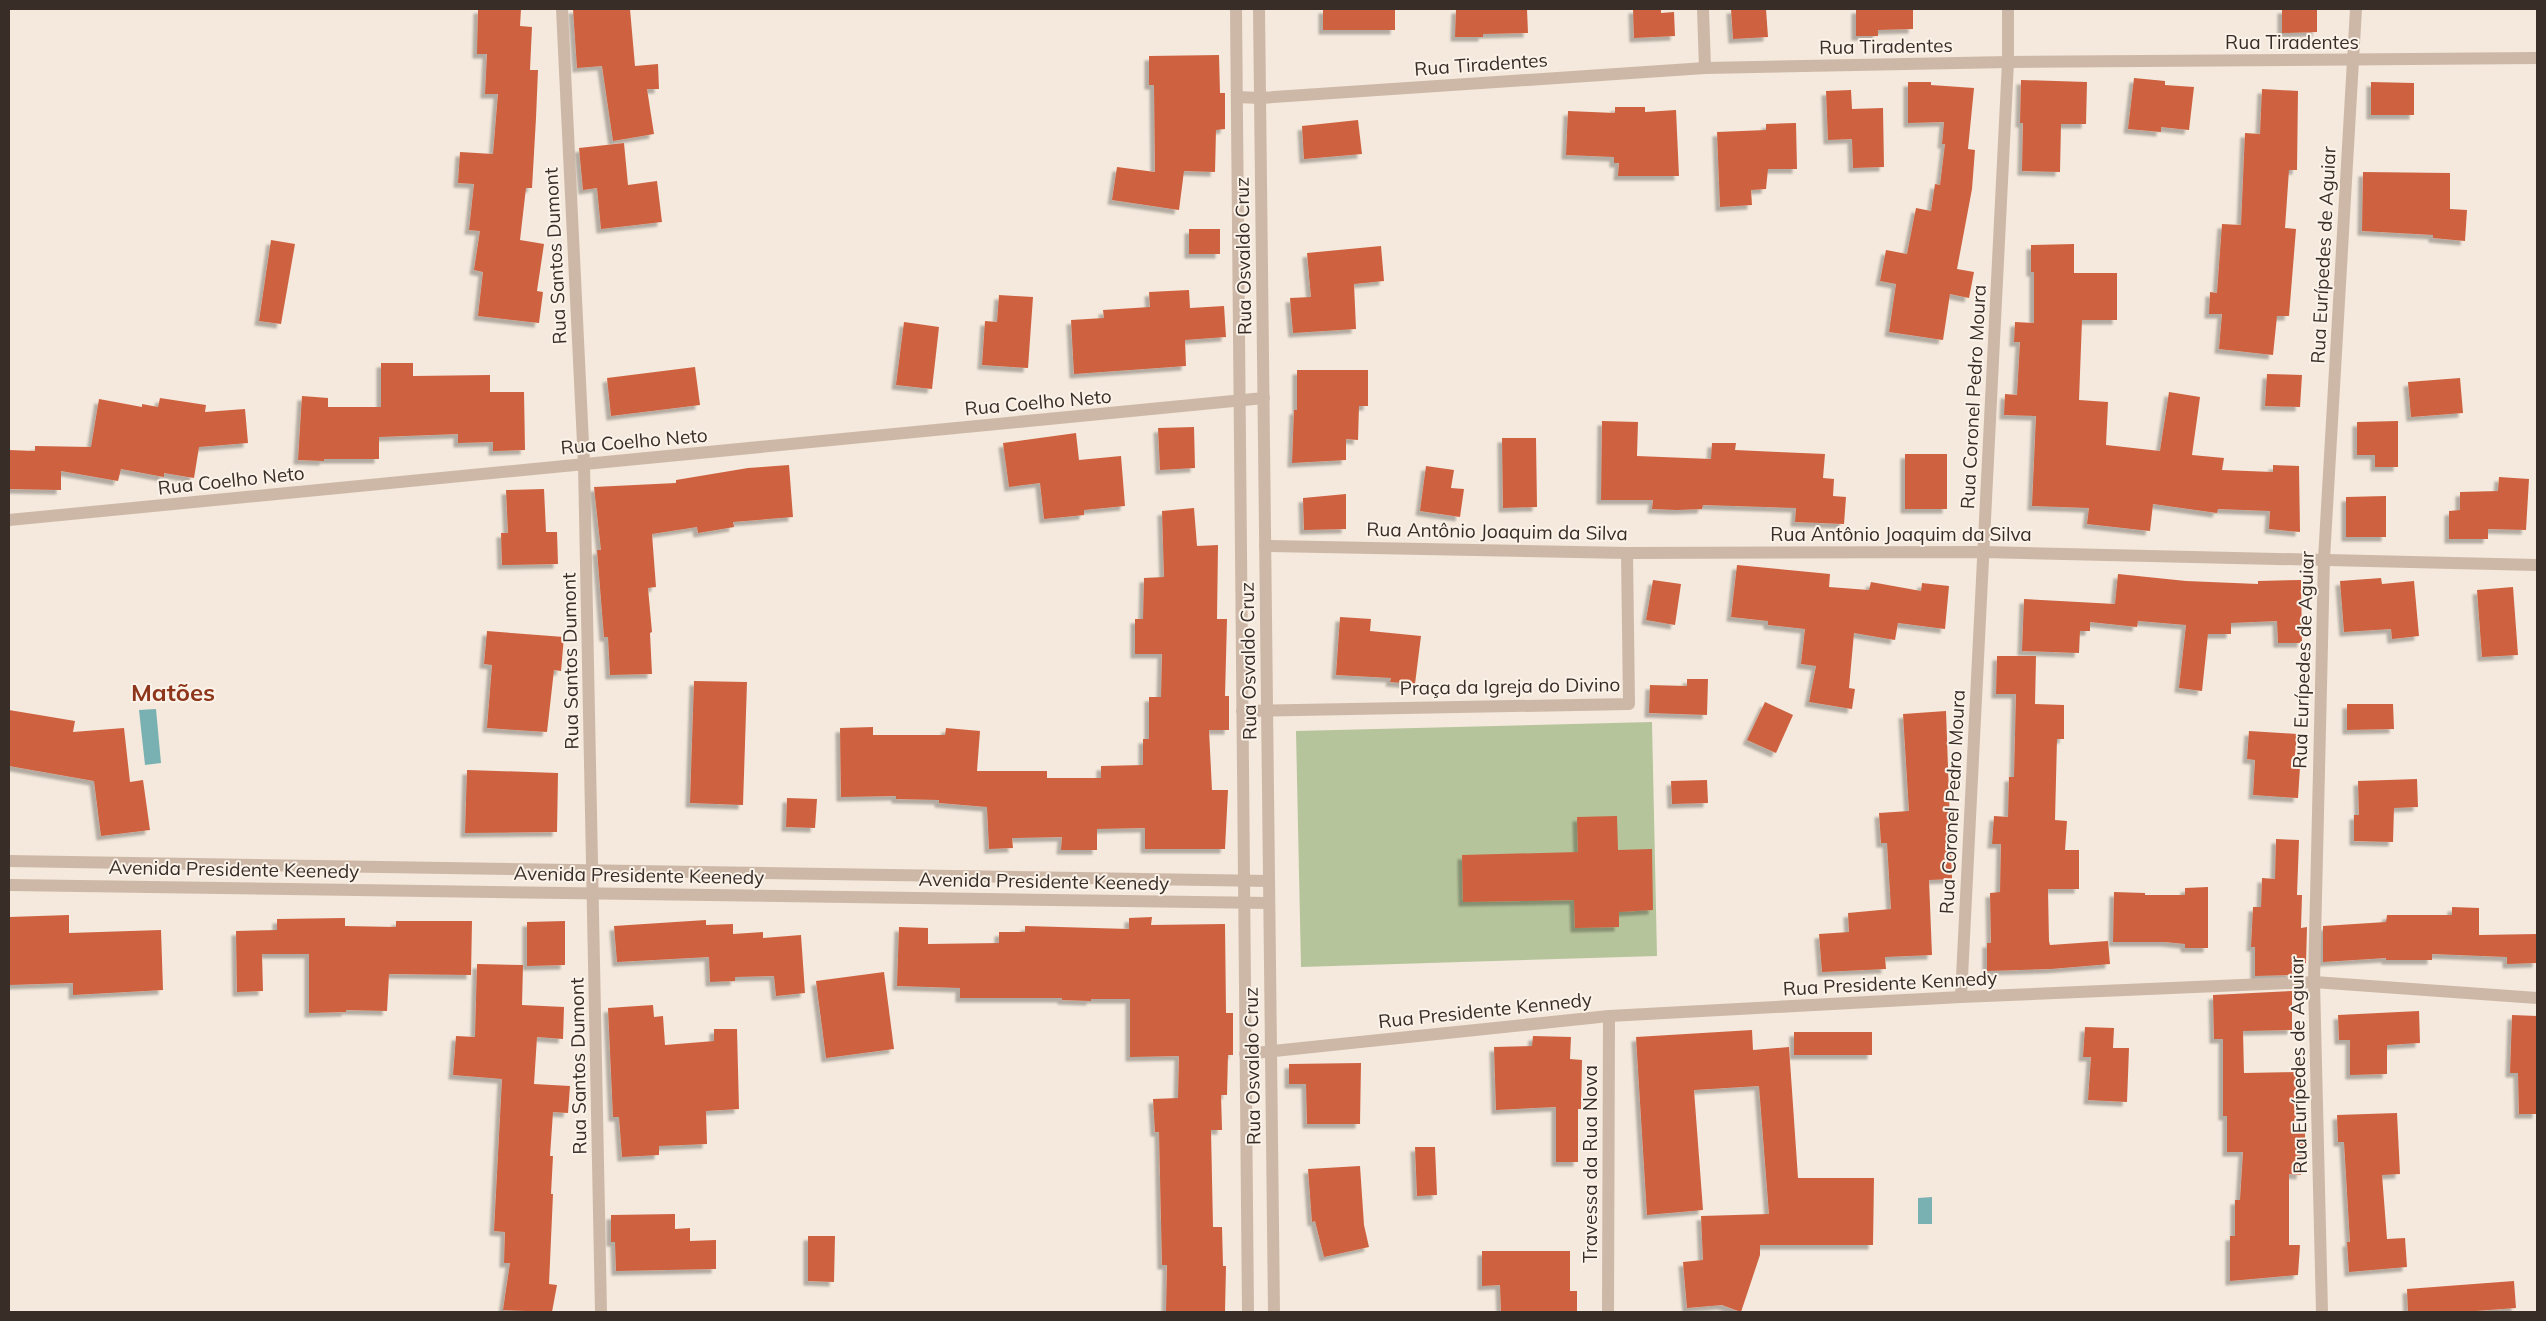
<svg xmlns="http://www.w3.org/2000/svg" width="2546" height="1321" font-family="Mulish,sans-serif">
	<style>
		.green { fill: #b6c49b }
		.water { fill: #79b1b3 }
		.building { fill: #ce6240; filter: url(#shadow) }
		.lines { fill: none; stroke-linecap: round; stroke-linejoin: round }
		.minor { stroke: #cdb8a7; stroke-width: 12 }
		.labels { text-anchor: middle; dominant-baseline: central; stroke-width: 4; stroke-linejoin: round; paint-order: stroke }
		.street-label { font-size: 19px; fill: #392d28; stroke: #fbf3e9 }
		.district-label { font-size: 24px; font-weight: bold; fill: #8e361b; stroke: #fbf3e9 }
	</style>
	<defs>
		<filter id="shadow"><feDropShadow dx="-4.5" dy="4.5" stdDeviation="1" flood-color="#0004"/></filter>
	</defs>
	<rect width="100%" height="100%" fill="#f4e9dc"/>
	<!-- green -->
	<path class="green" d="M1652 722 1657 956 1301 967 1296 731Z"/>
	<!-- water -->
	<g class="water">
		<path d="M156 709 161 763 145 765 139 710Z"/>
		<path d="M1932 1197V1224H1918V1198Z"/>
	</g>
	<!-- building -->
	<g class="building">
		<path d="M478 9H521L520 26 532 27 530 70H538L536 118 532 188H526L520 240 544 244 537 291 543 292 539 323 478 316 483 272 474 270 480 231 469 230 474 184 458 183 460 152 493 154 498 94H485L487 54H477Z"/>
		<path d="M573 9H630L635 66 658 64 659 89H647L654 134 613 141 602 66 577 68Z"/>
		<rect x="1323" y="9" width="72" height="21"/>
		<path d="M1456 9H1527L1528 33 1483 34V37H1455Z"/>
		<path d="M1633 9H1661V13L1674 12 1675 36 1634 38Z"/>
		<path d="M1731 9H1766L1768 37 1733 39Z"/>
		<path d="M1856 9H1913V29L1878 30V36H1856Z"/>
		<path d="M2282 9H2317V32L2282 33Z"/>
		<path d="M1219 55 1220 93H1225V129L1216 130 1215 172 1184 171 1179 210 1112 200 1117 167 1155 172 1154 85H1149V56Z"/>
		<path d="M2134 78 2165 81V85L2194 87 2189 130 2161 127V132L2128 129Z"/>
		<path d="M2021 80 2087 82 2086 124H2061L2060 172 2022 171 2023 123H2020Z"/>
		<path d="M1908 82H1931V85L1974 88 1968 149 1975 150 1972 189 1957 269 1974 272 1969 298 1950 294 1943 340 1889 332 1896 284 1880 281 1886 250 1907 254 1916 208 1931 211 1935 184 1940 185 1945 144H1942L1944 122 1908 123Z"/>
		<path d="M2371 82 2414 83V115H2371Z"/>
		<path d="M2262 89 2298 91 2297 170H2289L2285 228 2296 229 2289 316H2277L2273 355 2219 349 2222 314H2209L2210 292 2217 293 2222 224 2241 225 2245 133 2260 134Z"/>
		<path d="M1851 90 1852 109 1883 108 1884 167 1853 168 1852 139 1828 140 1826 91Z"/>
		<path d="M1615 107H1645V112L1676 110 1679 176H1618L1619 163H1614V157L1566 155 1568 111 1615 113Z"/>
		<path d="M1358 120 1362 154 1304 159 1302 126Z"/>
		<path d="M1796 123 1797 169H1768L1766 189 1751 190 1752 205 1720 207 1717 132 1766 130V124Z"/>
		<path d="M624 143 628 185 657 181 662 222 601 229 597 188 583 190 579 148Z"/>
		<path d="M2363 172 2450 173V209L2467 210 2465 241 2433 238V235L2362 231Z"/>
		<rect x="1189" y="229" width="31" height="25"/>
		<path d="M271 240 295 244 281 324 259 321Z"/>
		<path d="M2074 244V273H2117V320H2082L2079 400 2108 402 2106 445 2160 451 2169 392 2200 397 2192 455 2224 458 2222 470 2273 472V465L2299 466 2300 532 2269 529 2270 511 2218 509 2217 513 2153 504 2150 531 2087 524 2089 508 2032 506 2036 416 2004 415 2005 394 2017 395 2020 342H2014L2015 322 2034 323V272H2031V245Z"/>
		<path d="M1381 246 1384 281 1354 284 1356 329 1293 333 1290 298 1311 297 1307 253Z"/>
		<path d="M1189 290 1190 308 1224 306 1226 337 1185 340 1186 366 1074 374 1071 320 1104 318 1103 310 1150 307 1149 292Z"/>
		<path d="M999 295 1033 297 1028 368 982 365 985 321 997 322Z"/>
		<path d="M904 322 939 327 932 389 896 385Z"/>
		<path d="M381 363H413V376L490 375V392H524L525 450 493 451V442L458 443V434L379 437V459H324V461L298 460 302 396 328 398V407H381Z"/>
		<path d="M695 367 700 405 611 416 607 378Z"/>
		<path d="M1297 370H1368V406H1359L1358 440 1346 439V460L1292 463 1294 410H1297Z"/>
		<path d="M2267 374 2302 375 2300 407 2265 406Z"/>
		<path d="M2460 378 2463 413 2411 417 2408 382Z"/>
		<path d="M160 398 206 405 205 412 245 409 248 443 199 447 194 478 164 473V477L121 469 118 481 61 471V490L9 489V450L35 451V446L91 447 99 399 142 407V404L158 407Z"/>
		<path d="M1602 421 1638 422 1637 456 1711 459 1712 443H1736L1735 450 1825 454 1823 478 1834 479 1833 496 1846 497 1844 524 1795 522 1796 508 1703 505 1702 509 1677 510 1652 509 1653 500H1601Z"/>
		<path d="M2398 421V467H2375V455H2357V422Z"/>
		<path d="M1194 427 1195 468 1160 470 1158 428Z"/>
		<path d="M1076 433 1079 460 1121 456 1125 506 1084 510V515L1044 519 1040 483 1009 487 1003 443Z"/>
		<path d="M1502 438H1536L1537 507 1503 508Z"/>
		<rect x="1905" y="454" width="42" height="55"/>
		<path d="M789 465 793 517 733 522 734 527 698 533 697 527 652 534 656 587 648 588 652 632 650 633 652 674 610 675 608 637H604L597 550H601L594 487 676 483V480L748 468Z"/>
		<path d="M1426 466 1454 470 1451 488 1464 489 1460 517 1420 511Z"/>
		<path d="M2499 477 2529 479 2526 530 2488 529V539H2449V511L2460 510V492L2498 491Z"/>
		<path d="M544 489 546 532H557L558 564 502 565 501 533H508L506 490Z"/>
		<path d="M1346 494V529L1304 530 1303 498Z"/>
		<path d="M2386 496V537H2346V497Z"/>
		<path d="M1194 508 1197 546 1218 545 1217 619H1227L1225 696H1229V730H1209L1212 790H1228L1225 849H1145V828L1097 829V850H1061L1062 837 1012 838 1013 848 989 849 987 807 939 803V800L896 799V796L841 797 840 728 873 727V735H945L946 728 980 731 977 771H1047V778H1101V766L1143 765V739H1149V697H1161L1162 654H1135V619H1143L1144 578 1164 577 1162 511Z"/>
		<path d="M1737 565 1830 574 1829 587 1869 590 1871 582 1921 591 1922 583 1949 586 1945 629 1898 623 1895 640 1854 633 1849 688 1855 689 1852 709 1809 702 1816 666 1801 664 1805 629 1768 625V621L1731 617Z"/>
		<path d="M2118 574 2186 581 2258 584V581L2301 580 2302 643H2278L2277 621 2231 623V634H2208L2202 691 2179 688 2186 625 2138 621 2137 627 2090 622V631H2080L2079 653 2022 651 2024 599 2115 604Z"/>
		<path d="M2381 578 2382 584 2414 581 2419 636 2392 639 2391 629 2344 632 2340 581Z"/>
		<path d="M1653 580 1681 584 1675 625 1646 620Z"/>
		<path d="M2513 587 2518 655 2482 657 2477 590Z"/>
		<path d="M1340 617 1371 619 1370 631 1421 636 1415 684 1390 682 1391 678 1336 675Z"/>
		<path d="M487 631 564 637 561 671 554 670 547 732 487 728 492 665 484 664Z"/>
		<path d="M1997 656H2036L2035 704 2064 705V739H2057L2055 820 2067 821 2065 850H2079V889H2048L2049 941 2050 945 2108 941 2110 964 2051 969 1987 971V943H1991L1990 893 2000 892 2001 844H1992L1994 816 2008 817 2009 777H2014L2016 694H1996Z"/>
		<path d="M1687 679H1708L1707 715 1649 713 1650 685 1687 686Z"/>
		<path d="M694 681 747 682 743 805 690 803Z"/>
		<path d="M1765 702 1793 715 1776 753 1747 740Z"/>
		<path d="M2347 704H2393L2394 729 2347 730Z"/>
		<path d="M9 710 75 721 73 732 124 728 130 782 143 780 150 830 101 836 94 781 9 766Z"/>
		<path d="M1946 711 1952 879 1929 880 1932 955 1885 957 1886 969 1822 972 1819 934 1849 932 1848 913 1891 909 1887 843H1881L1879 813 1909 811 1903 714Z"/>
		<path d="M2249 731 2297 734 2294 766 2300 767 2298 798 2253 795 2255 760 2247 759Z"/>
		<path d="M467 770 558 773 557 832 465 833Z"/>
		<path d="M2417 779 2418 807 2394 808 2393 842 2354 841V815H2359L2358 781Z"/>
		<path d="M1707 780 1708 803 1672 804 1671 781Z"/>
		<path d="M787 798 817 799 815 828 786 827Z"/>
		<path d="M1617 816 1618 850 1652 849 1653 910 1619 912V927L1575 928 1574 900 1463 902 1462 855 1578 852 1577 817Z"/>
		<path d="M2276 839 2299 840 2297 895H2302L2301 928 2307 927 2306 963 2300 964V968L2292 967V975L2255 976V947H2251L2253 907H2261L2262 878 2275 879Z"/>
		<path d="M2208 887V948H2185V944L2165 942H2113L2114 892 2145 893V895H2185V888Z"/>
		<path d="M2452 907 2479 908V935L2537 934V963L2507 964V957L2432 954V960H2386V958L2323 962V926L2386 922 2387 915H2452Z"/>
		<path d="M69 915V933L161 930 163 990 73 995V983L9 985V917Z"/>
		<path d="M1152 917 1151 925 1225 924 1226 1013H1233V1055H1228L1227 1095H1221L1222 1130H1211L1213 1227H1222L1223 1266H1226L1225 1312H1166L1167 1265H1162L1159 1132H1155L1153 1099 1178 1098 1179 1056 1130 1057V999H1091V1001L1062 1000V998H960V988L897 986 899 927 928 928V944L999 943V932H1025V926L1129 929V918Z"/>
		<path d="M345 918V926L396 927V921H472L471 975 389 974 387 1011 346 1010V1012L309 1013V954H262L263 991 237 992 236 931 277 930V919Z"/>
		<path d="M706 920V925L733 924V934L763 932V938L801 935 805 993 776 996 774 976 735 977V981L710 982 709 957 617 962 614 926Z"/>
		<path d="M565 921V965L527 966V922Z"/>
		<path d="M477 964 523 965 522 1005 564 1007 563 1039 537 1037 534 1084 570 1086 568 1113 553 1112 550 1156H553L551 1194H553L549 1284 557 1285 552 1312 503 1310 510 1263H504L505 1232 494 1231 502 1079 453 1075 456 1036 475 1037Z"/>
		<path d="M884 972 894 1049 826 1058 816 981Z"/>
		<path d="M2292 991V1030L2243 1031 2244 1073 2296 1072V1130H2305V1153H2302L2301 1175 2289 1174V1245H2300L2298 1275 2230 1281V1236H2235V1200H2240L2243 1152H2227V1116H2223V1039H2214L2213 995Z"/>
		<path d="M653 1005 654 1017 663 1016 665 1045 714 1041V1029H737L739 1109 706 1111 707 1144 659 1146V1155L622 1157 619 1117H613L608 1008Z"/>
		<path d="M2419 1011 2420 1043 2387 1045V1074L2350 1075V1040H2339L2338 1015Z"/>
		<path d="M2512 1015 2537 1016V1114H2519L2518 1073H2510Z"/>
		<path d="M2085 1027 2114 1028 2113 1048H2129L2127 1102 2088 1100 2091 1057H2083Z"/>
		<path d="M1752 1030 1753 1050 1789 1047 1798 1178H1874L1873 1245H1760V1255L1741 1312 1722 1305 1687 1308 1683 1262 1703 1260 1701 1216 1769 1214 1759 1086 1694 1090 1703 1210 1647 1215 1636 1037Z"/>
		<rect x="1794" y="1032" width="78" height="23"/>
		<path d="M1533 1036 1571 1037 1570 1059 1582 1060 1581 1109H1578V1162H1556V1107L1496 1110 1494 1047 1532 1046Z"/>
		<path d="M1361 1063 1360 1124H1307L1306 1084H1289V1064Z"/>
		<path d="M2397 1113 2400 1174 2382 1175 2387 1239 2405 1238 2407 1267 2349 1272 2347 1242H2350L2344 1142H2338L2337 1115Z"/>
		<path d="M1415 1147H1435L1437 1195 1417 1196Z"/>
		<path d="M1360 1166 1364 1225 1369 1247 1324 1257 1315 1221 1312 1222 1308 1169Z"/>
		<path d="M675 1214V1229L690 1228V1241L716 1240V1269L616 1271 615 1242H611V1215Z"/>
		<path d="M808 1236H835L834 1282 808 1281Z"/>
		<path d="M1482 1251H1570V1291H1577V1312H1501L1500 1285 1482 1286Z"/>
		<path d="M2514 1281 2516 1308 2462 1312H2408L2407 1289Z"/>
	</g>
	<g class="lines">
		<!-- minor -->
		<g class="minor">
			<path d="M562 9 584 464 601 1312"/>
			<path d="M1236 9 1248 1312"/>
			<path d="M1259 9 1274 1312"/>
			<path d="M1703 9 1705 68"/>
			<path d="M1237 97 1260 98 1705 68 2008 62 2537 58"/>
			<path d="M9 520 1264 398"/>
			<path d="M1265 546 1627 553 1984 552 2537 565"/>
			<path d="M1242 711 1629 704 1627 553"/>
			<path d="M9 861 1269 881"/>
			<path d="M9 885 1269 903"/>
			<path d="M1961 997 2008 62V9"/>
			<path d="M1245 1054 1609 1016 1961 997 2314 982 2537 998"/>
			<path d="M1608 1312 1609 1016"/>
			<path d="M2322 1312 2314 982 2324 559 2356 9"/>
		</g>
	</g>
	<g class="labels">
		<!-- street labels -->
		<g class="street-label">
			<text x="2292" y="42">Rua Tiradentes</text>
			<text transform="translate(1886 46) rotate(-1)">Rua Tiradentes</text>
			<text transform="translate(1481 64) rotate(-4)">Rua Tiradentes</text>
			<text transform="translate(2323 255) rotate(-87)">Rua Eurípedes de Aguiar</text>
			<text transform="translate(555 256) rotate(-93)">Rua Santos Dumont</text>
			<text transform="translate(1243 256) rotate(-91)">Rua Osvaldo Cruz</text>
			<text transform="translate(1973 397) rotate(-87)">Rua Coronel Pedro Moura</text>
			<text transform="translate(1038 402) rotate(-5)">Rua Coelho Neto</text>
			<text transform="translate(634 441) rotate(-5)">Rua Coelho Neto</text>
			<text transform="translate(231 480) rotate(-6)">Rua Coelho Neto</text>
			<text transform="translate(1497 531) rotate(1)">Rua Antônio Joaquim da Silva</text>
			<text x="1901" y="534">Rua Antônio Joaquim da Silva</text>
			<text transform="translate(2303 660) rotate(-88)">Rua Eurípedes de Aguiar</text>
			<text transform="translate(570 661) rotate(-91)">Rua Santos Dumont</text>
			<text transform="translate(1248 661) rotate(-91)">Rua Osvaldo Cruz</text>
			<text transform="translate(1510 686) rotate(-1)">Praça da Igreja do Divino</text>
			<text transform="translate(1952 802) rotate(-87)">Rua Coronel Pedro Moura</text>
			<text transform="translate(234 869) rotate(1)">Avenida Presidente Keenedy</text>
			<text transform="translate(639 875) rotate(1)">Avenida Presidente Keenedy</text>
			<text transform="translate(1044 881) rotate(1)">Avenida Presidente Keenedy</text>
			<text transform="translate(1890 983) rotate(-3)">Rua Presidente Kennedy</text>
			<text transform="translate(1485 1010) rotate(-6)">Rua Presidente Kennedy</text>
			<text transform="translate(2298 1065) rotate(-91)">Rua Eurípedes de Aguiar</text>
			<text transform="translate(578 1066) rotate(-91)">Rua Santos Dumont</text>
			<text transform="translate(1252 1066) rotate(-91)">Rua Osvaldo Cruz</text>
			<text transform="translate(1590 1164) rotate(-90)">Travessa da Rua Nova</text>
		</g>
		<!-- district labels -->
		<g class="district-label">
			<text x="173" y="692">Matões</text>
		</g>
	</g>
	<!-- border -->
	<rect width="2546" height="1321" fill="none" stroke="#392d28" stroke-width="20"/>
</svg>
